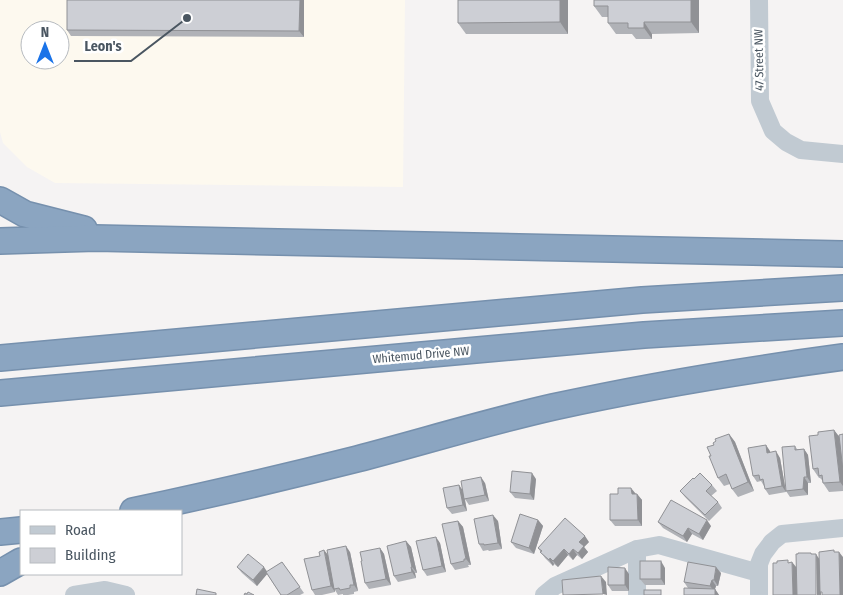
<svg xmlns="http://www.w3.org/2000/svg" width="843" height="595" font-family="'Fira Sans Condensed',sans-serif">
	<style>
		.commercial { fill: #fdf9ef; fill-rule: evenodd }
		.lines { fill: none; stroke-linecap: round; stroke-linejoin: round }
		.highway-casing { stroke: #7690ad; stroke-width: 28 }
		.minor { stroke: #c1cad2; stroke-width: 18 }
		.highway { stroke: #8ba5c1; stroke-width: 25 }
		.wall { fill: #b0b2b7 }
		.shaded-wall { fill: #909195 }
		.building { fill: #cdcfd5; stroke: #909195 }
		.labels { text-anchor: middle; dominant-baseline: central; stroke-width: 5; stroke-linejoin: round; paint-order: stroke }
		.street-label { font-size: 12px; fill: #4a5661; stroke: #fff }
		.leader { fill: none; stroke: #4a5661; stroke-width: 2 }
		.callout-dot { fill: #4a5661; stroke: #fff; stroke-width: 2 }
		.callout-label { font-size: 14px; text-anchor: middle; font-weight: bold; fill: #4a5661; stroke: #fff; stroke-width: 5; stroke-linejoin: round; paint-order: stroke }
	</style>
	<rect width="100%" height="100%" fill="#f5f3f3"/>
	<!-- commercial -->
	<path class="commercial" d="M0 0H405L403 187 55 183 27 167 3 143 0 132ZM30 30H60V60H30Z"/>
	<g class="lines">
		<defs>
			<g id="highway">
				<path d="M0 200 25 214 84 229"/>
				<path d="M0 241 96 238 843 254"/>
				<path d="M0 358 642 300 843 288"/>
				<path d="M0 393 644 335 843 323"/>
				<path d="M133 511C208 495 282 478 357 459 422 442 487 422 553 407 649 386 746 370 843 357"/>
				<path d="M0 532 21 530"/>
				<path d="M0 573 21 561"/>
			</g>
		</defs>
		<!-- highway casing -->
		<use href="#highway" class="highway-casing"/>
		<!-- minor -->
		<g class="minor">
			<path d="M759 0 760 101 773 131 786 142 801 150 843 154"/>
			<path d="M637 549V595"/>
			<path d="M74 595 105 590 126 595"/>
			<path d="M544 595 555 586 637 549 659 545 759 573"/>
			<path d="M759 595V564L763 554 772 542 782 534 843 528"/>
		</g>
		<!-- highway -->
		<use href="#highway" class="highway"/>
	</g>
	<!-- wall -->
	<g class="wall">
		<path d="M304 0V37L71 36 67 30Z"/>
		<path d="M458 0H568V34H466L458 23Z"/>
		<path d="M594 0H699V33L652 34V39H636L632 34H616L608 23V17H602L594 6Z"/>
		<path d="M834 430 839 437 843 434V491L829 492 823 483 822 480 820 478H819L813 469 818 435Z"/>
		<path d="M729 434 735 442 754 491 738 497 732 489 730 484 724 486 718 478 711 456 716 441Z"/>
		<path d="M766 445 770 453 780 458 786 492 769 495 765 489V485L764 486 761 481 757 482 753 476Z"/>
		<path d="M795 446 797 449H804L808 455 811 483H808V495L790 497 786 491Z"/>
		<path d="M536 479 534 500 515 498 510 492Z"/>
		<path d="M694 479 712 485 717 491 711 496 718 502 722 508 709 521 685 497 680 491Z"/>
		<path d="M485 483 489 501 469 505 465 499 467 511 452 514 447 508 459 485 463 491Z"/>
		<path d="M636 494H637L642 500V526H615L610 520Z"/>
		<path d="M538 520 543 526 534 554 516 548 511 542Z"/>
		<path d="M458 521 463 527 471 565H468L469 567 455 570 451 564Z"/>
		<path d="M498 521 502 549 489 551 488 550 483 551 479 544Z"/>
		<path d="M658 522 711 526 703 540 692 534 687 542 663 528Z"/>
		<path d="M406 541 411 547 417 573H415L416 578 398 582 394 576Z"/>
		<path d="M589 542 584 547 588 552 582 559 577 555 573 560 568 555 558 567 554 564 553 566 545 558 538 548Z"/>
		<path d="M440 543 446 572 427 576 423 570Z"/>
		<path d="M380 548 384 554 391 585 369 589 365 583Z"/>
		<path d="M350 552 358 591 354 592V594L348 595H343V594L338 595 335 590V592L322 595H315L312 590 328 555Z"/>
		<path d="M282 562 304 593 300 595H281L267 574 257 586 242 573 237 567 267 572Z"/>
		<path d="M665 568V585H645L640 579Z"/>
		<path d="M721 573 718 586H716L715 589 719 595H684L693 589 688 588 684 582Z"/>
		<path d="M629 574V591H612L608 585Z"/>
	</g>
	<!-- shaded-wall -->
	<g class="shaded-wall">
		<path d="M300 0H304V37L299 31Z"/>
		<path d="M560 0H568V34L560 22Z"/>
		<path d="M691 0H699V33L691 22Z"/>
		<path d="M644 22 652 34V39L644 28Z"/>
		<path d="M834 430 841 439 843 462V486L840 482Z"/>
		<path d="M729 434 735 442 754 491 748 482Z"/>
		<path d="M766 445 770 451 771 459 767 453Z"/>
		<path d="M804 449 808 455 811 483 807 477Z"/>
		<path d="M776 451 780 458 786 492 782 486Z"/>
		<path d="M532 473 536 479 534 500 530 494Z"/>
		<path d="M481 477 485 483 489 501 485 495Z"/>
		<path d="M804 477 808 483V495L803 489Z"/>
		<path d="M459 485 463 491 467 511 463 505Z"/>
		<path d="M631 488 636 494H632Z"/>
		<path d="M637 494 642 500V526L638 520Z"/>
		<path d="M493 515 498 521 502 549 498 543Z"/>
		<path d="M538 520 543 526 534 554 529 548Z"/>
		<path d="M707 520 711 526 703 540 699 534Z"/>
		<path d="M458 521 463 527 471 565 466 559Z"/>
		<path d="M688 528 692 534 687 542 683 536Z"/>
		<path d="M585 536 589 542 584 547 588 552 582 559 578 553 579 542Z"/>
		<path d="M436 537 440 543 446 572 442 566Z"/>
		<path d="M406 541 411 547 417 573 412 567Z"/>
		<path d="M346 546 350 552 358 591 354 585Z"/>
		<path d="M380 548 384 554 391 585 386 579Z"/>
		<path d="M564 549 568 555 558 567 553 561Z"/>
		<path d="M573 549 577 555 573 560 569 554Z"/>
		<path d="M324 550 329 556 335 592 331 586Z"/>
		<path d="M839 552 843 557V595H840Z"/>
		<path d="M816 554 820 560 821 595H817Z"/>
		<path d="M550 558 554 564 553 566 549 560Z"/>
		<path d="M661 561 665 568V585L661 579Z"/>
		<path d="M792 562 797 568V595H793Z"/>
		<path d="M264 567 268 573 257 586 253 580Z"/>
		<path d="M411 567 415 573 416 578 412 572Z"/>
		<path d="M716 567 721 573 718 586 714 580Z"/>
		<path d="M625 568 629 574V591L625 585Z"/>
		<path d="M601 576 606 582 607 595 603 594Z"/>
		<path d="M712 580 716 586 715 589 719 595H715V592L710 586Z"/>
	</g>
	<!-- building -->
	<g class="building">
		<path d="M67 0H300L299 31 67 30Z"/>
		<path d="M458 0H560V22L458 23Z"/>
		<path d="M594 0H691V22H644V28H628V23H608V6H594Z"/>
		<path d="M834 430 840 482 823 483 822 475 819 476 818 468 813 469 809 436 818 435V432Z"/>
		<path d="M729 434 748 482 732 489 726 474 718 478 709 456H711L707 447 714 445 713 443 716 441 715 439Z"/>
		<path d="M843 434V471L839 435Z"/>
		<path d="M766 445 767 453 776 451 782 486 765 489 763 479 760 480 759 475 753 476 748 448Z"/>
		<path d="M795 446V450L804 449 807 477H804L803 489 786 491 782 447Z"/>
		<path d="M512 471 532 473 530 494 510 492Z"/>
		<path d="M700 473 712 485 706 491 718 502 705 515 680 491 693 478 694 479Z"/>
		<path d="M481 477 485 495 464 499 461 481Z"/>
		<path d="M459 485 463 505 447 508 443 488Z"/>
		<path d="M618 488H631L632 494H637L638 520H610V494H618Z"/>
		<path d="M671 500 707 520 699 534 688 528 683 536 658 522Z"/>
		<path d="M520 514 538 520 529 548 511 542Z"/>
		<path d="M493 515 498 543 484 545V544H479L474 519Z"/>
		<path d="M565 518 585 536 579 542 584 546 578 553 573 549 569 554 564 549 553 561 550 558 549 560 540 552 542 551 538 548Z"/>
		<path d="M458 521 466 559H464V561L451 564 442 524Z"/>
		<path d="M436 537 442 566 423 570 416 541Z"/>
		<path d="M406 541 412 567H411L412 572 394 576 387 546Z"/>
		<path d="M346 546 354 585H350V588L340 590 339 588 334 589 327 550Z"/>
		<path d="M380 548 386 579 365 583 361 561H362L360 552Z"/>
		<path d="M324 550 331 586 312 590 304 559 320 556 319 552Z"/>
		<path d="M834 550V552H839L840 595H822V592H820L819 552Z"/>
		<path d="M798 553H811V554H816V595H797L796 554H798Z"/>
		<path d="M248 554 264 567 253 580 237 567Z"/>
		<path d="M788 560V563L792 562 793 595H773V563H777V561Z"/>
		<rect x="640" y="561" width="21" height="18"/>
		<path d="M282 562 300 587 287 595H281L266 572Z"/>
		<path d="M688 562 716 567 714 580H712L710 586 684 582Z"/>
		<path d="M608 567 625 568V585H608Z"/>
		<path d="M601 576 603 594 563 595 562 580Z"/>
		<path d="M684 588 715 589V595H684Z"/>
		<path d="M197 589 216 593V595H196Z"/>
		<rect x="644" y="590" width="17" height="5"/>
		<path d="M248 592 254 595H244L245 593 247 594Z"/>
	</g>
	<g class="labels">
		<!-- street labels -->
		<g class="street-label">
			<text transform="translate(759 60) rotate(-91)">47 Street NW</text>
			<text transform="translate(421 355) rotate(-5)">Whitemud Drive NW</text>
		</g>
	</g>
	<!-- callouts -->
	<path class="leader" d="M187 18L131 61H74"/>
	<circle class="callout-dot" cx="187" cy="18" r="5"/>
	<g class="callout-label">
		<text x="103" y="51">Leon's</text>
	</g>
	<!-- legend -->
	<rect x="20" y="510" width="162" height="65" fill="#ffffff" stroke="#b7bbc0"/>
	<rect x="30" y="526" width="25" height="8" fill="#c1cad2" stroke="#b7bbc0"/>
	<text x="65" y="535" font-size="15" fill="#4a5661">Road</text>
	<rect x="30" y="548" width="25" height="15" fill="#cdcfd5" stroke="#b7bbc0"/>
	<text x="65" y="560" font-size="15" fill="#4a5661">Building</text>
	<!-- north arrow -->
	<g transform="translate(45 45)"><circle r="24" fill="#ffffff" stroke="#b7bbc0"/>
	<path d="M0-4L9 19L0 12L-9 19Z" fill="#1a73e8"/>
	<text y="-8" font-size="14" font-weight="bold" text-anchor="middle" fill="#4a5661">N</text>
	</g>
</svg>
